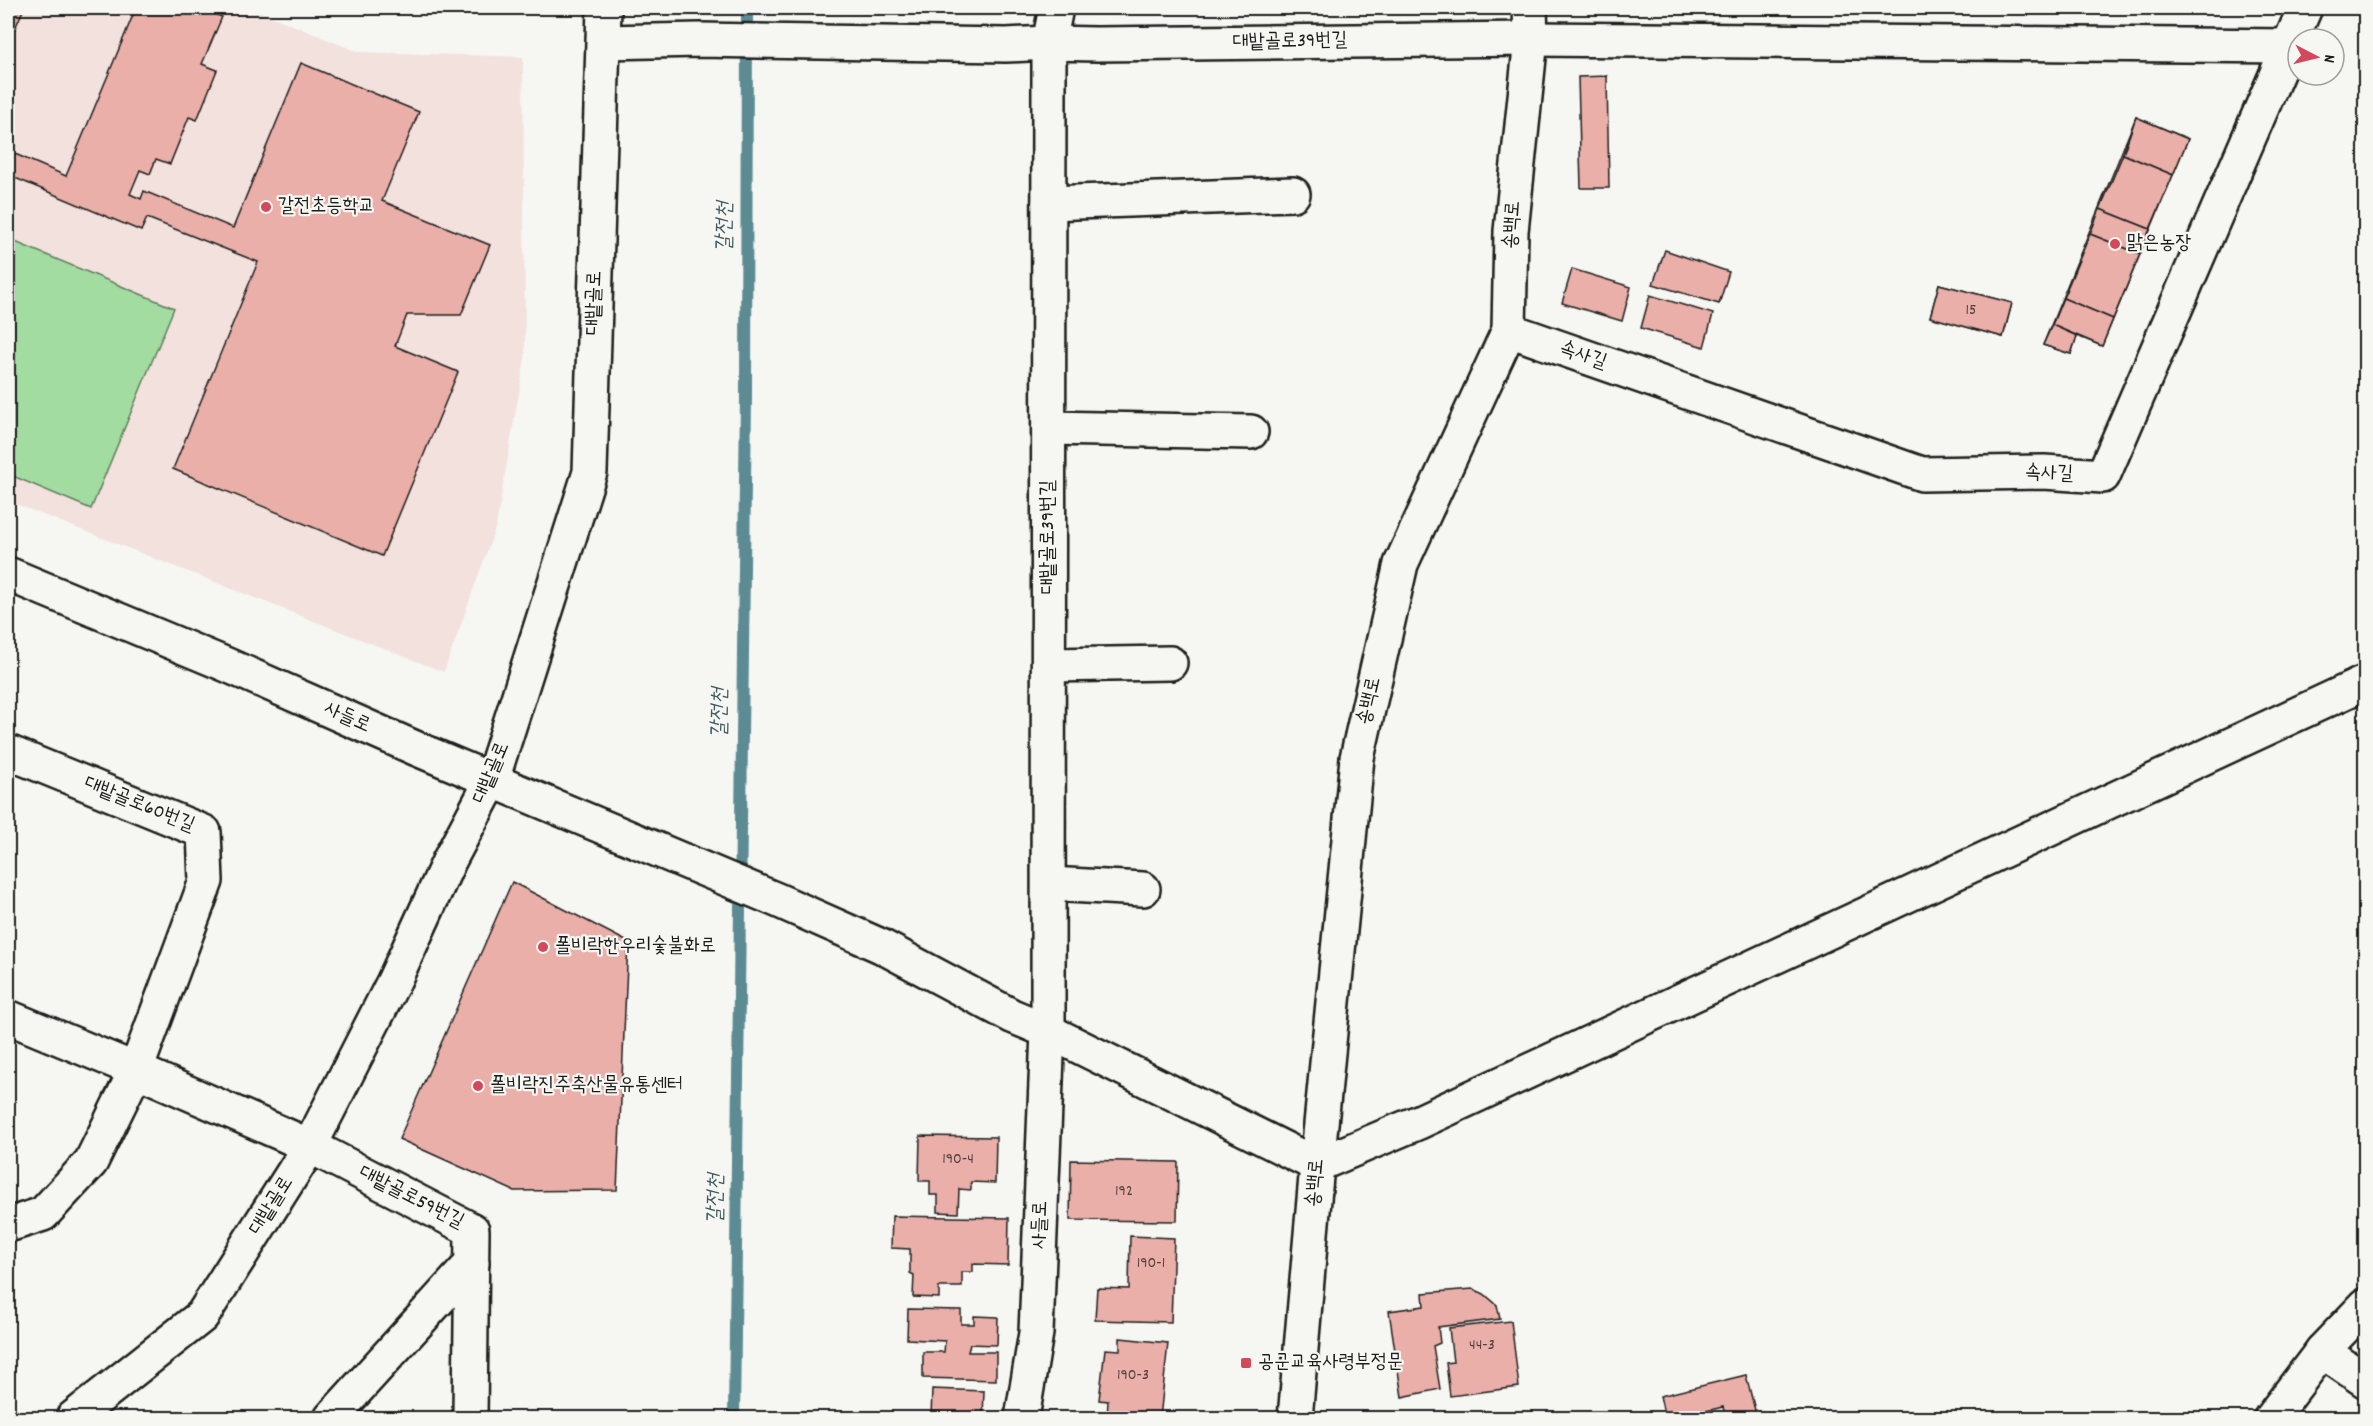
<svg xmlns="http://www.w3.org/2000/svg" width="2373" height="1426" font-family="Dekko,'Poor Story',sans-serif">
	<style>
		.built { fill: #f2e1dc }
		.green { fill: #a2dca1; stroke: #5f7c5e; stroke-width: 1.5 }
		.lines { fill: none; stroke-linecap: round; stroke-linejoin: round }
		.stream { stroke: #5c8b93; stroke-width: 12 }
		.building { fill: #eaafa8; stroke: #1c1c1c; stroke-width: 1.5 }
		.minor-casing { stroke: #1c1c1c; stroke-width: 38 }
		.minor { stroke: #f6f6f2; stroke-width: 33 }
		.poi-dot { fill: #d1495b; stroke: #f6f6f2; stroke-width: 2 }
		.labels { text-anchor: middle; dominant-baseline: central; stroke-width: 4.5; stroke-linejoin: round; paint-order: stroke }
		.number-label { font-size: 16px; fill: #50413f }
		.street-label { font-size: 20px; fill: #1c1c1c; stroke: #f6f6f2 }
		.poi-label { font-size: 20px; fill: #1c1c1c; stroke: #f6f6f2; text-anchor: start }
		.water-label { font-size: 21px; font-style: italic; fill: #415d61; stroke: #f6f6f2 }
	</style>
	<rect width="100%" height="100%" fill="#f6f6f2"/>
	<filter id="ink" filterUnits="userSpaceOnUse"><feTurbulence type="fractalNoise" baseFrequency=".0167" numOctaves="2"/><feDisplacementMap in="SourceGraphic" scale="12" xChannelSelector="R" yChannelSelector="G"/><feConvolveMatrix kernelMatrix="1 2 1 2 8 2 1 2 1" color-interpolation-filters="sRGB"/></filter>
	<g filter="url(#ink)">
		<!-- built -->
		<path class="built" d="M8 8H251L358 52 523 57 525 358 496 526 444 672 8 501Z"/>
		<!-- green -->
		<path class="green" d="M8 239 174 308 91 509 8 474Z"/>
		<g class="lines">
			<!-- stream -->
			<path class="stream" d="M734 1418 746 397 747 8"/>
		</g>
		<!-- building -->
		<g class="building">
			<path d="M8 8H24L9 42 8 41Z"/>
			<path d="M136 8H200L222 17 202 64 217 70 197 120 189 117 170 164 156 159 150 174 140 170 130 194 141 199 144 191 233 228 301 63 419 112 382 201 490 245 461 315H407L395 346 458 372 382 556 173 469 258 262 147 218 141 231 8 175V151L66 176Z"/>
			<path d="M1607 76 1609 188H1581L1578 77Z"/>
			<path d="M2136 117 2188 139 2102 346 2077 336 2071 354 2043 345Z"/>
			<path d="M2136 117 2188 139 2173 175 2123 154Z"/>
			<path d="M2123 154 2173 175 2150 229 2100 209Z"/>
			<path d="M2100 209 2150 229 2140 254 2090 234Z"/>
			<path d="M2090 234 2140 254 2113 319 2063 298Z"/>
			<path d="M1665 250 1729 272 1719 304 1653 284Z"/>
			<path d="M1572 269 1631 287 1622 321 1562 303Z"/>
			<path d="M1939 284 2012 303 2003 337 1930 317Z"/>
			<path d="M1939 284 2012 303 2003 337 1930 317Z"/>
			<path d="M1650 295 1713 314 1704 347 1641 328Z"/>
			<path d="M2063 298 2113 319 2102 346 2052 325Z"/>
			<path d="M2052 325 2077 336 2071 354 2043 345Z"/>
			<path d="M512 882 628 942 617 1190 514 1191 399 1139Z"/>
			<path d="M920 1136 996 1137 995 1183 971 1182V1190L959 1189 958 1213 938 1212V1195H930V1181H919Z"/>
			<path d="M1071 1160 1178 1162 1177 1221 1070 1220Z"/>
			<path d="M892 1216 1009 1218 1008 1265 973 1264V1272H962V1287H939V1298L913 1297 914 1275 910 1273V1249L891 1248Z"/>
			<path d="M1130 1236 1174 1238 1171 1322 1095 1320 1097 1288 1129 1289Z"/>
			<path d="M1473 1289 1484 1294 1497 1305 1500 1319 1438 1327 1440 1343 1433 1346 1440 1389 1402 1397 1389 1311 1424 1306 1423 1293Z"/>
			<path d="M908 1309 961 1310V1324H974V1316L998 1317 997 1345 970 1344 968 1352H996V1380L923 1378V1352H944L945 1341 907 1339Z"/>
			<path d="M1511 1321 1519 1387 1450 1396 1446 1363 1453 1362 1449 1328Z"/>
			<path d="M1120 1338 1168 1343 1160 1418H1107L1108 1401 1099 1400 1105 1349 1120 1350Z"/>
			<path d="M1746 1375 1757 1418H1726L1723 1407 1677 1418H1665L1660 1396Z"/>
			<path d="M932 1389 984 1391 983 1418H931Z"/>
		</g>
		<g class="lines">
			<defs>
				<g id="minor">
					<path d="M604 42 700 40 1006 45 1049 43 1096 44 1531 39 2289 46"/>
					<path d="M1049 203 1293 194"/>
					<path d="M1509 330 1922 474 2044 472 2103 476 2305 8"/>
					<path d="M1049 428 1251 432"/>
					<path d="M8 574 227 665 415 748 777 900 881 946 1012 1016 1048 1031 1317 1165"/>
					<path d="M1049 665 1170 663"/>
					<path d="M8 752 204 832 206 881 136 1070 91 1162 43 1214 8 1225"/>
					<path d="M1049 884 1143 889"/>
					<path d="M8 1017 136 1070 310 1146 472 1230 470 1418"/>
					<path d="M1317 1165 1419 1122 2366 682"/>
					<path d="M2322 1351 2366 1381"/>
					<path d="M73 1418 202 1316 310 1146 394 981 449 861 492 780 590 472 604 8"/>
					<path d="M331 1418 472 1263"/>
					<path d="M1022 1418 1036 1333 1048 1031 1049 43 1056 8"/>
					<path d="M1295 1418 1317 1165 1357 758 1401 564 1509 330 1511 231 1531 39 1530 8"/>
					<path d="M2271 1418 2322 1351 2366 1305"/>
				</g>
			</defs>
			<!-- minor casing -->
			<use href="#minor" class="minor-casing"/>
			<!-- minor -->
			<use href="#minor" class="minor"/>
		</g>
	</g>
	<!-- markers -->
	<g class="poi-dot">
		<circle cx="266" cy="207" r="6"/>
		<circle cx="2115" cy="244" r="6"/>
		<circle cx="543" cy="947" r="6"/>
		<circle cx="478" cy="1086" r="6"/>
		<rect x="1240" y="1357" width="12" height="12" rx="3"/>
	</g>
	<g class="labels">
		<!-- number labels -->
		<g class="number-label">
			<text x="1971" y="310">15</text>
			<text x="958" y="1159">190-4</text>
			<text x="1124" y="1191">192</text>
			<text x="1151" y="1263">190-1</text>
			<text x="1482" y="1345">44-3</text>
			<text x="1133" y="1375">190-3</text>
		</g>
		<!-- street labels -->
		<g class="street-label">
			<text transform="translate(1290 42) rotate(-1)">대밭골로39번길</text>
			<text transform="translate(1513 225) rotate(-86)">송백로</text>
			<text transform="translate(595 303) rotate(-88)">대밭골로</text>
			<text transform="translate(1583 356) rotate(19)">속사길</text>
			<text transform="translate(2049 474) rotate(2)">속사길</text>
			<text transform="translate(1049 537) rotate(-90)">대밭골로39번길</text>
			<text transform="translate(1370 701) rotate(-77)">송백로</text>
			<text transform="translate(347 718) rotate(24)">사들로</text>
			<text transform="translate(492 773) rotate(-67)">대밭골로</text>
			<text transform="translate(139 805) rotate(22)">대밭골로60번길</text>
			<text transform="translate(1316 1183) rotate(-85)">송백로</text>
			<text transform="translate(411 1198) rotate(27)">대밭골로59번길</text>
			<text transform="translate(272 1206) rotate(-58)">대밭골로</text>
			<text transform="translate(1041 1225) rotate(-88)">사들로</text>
		</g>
		<!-- poi labels -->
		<g class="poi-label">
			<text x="278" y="207">갈전초등학교</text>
			<text x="2127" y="244">맑은농장</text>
			<text x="555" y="947">폴비락한우리숯불화로</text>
			<text x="490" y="1086">폴비락진주축산물유통센터</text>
			<text x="1258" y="1363">공군교육사령부정문</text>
		</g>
		<!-- water labels -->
		<g class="water-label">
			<text transform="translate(726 227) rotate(-89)">갈전천</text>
			<text transform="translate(721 713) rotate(-89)">갈전천</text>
			<text transform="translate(717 1199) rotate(-89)">갈전천</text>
		</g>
	</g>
	<!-- margin -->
	<rect width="2373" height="1426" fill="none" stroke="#f6f6f2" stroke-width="30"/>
	<rect x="15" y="15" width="2343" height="1396" fill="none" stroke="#1c1c1c" stroke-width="2" filter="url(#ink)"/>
	<!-- north arrow -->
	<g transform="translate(2316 57) rotate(97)"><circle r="28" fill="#f6f6f2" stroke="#9f9f9c" stroke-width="1.5"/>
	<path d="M0-4.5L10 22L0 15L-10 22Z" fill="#d1495b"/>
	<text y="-9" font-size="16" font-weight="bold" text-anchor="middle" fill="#1c1c1c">N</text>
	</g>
</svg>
